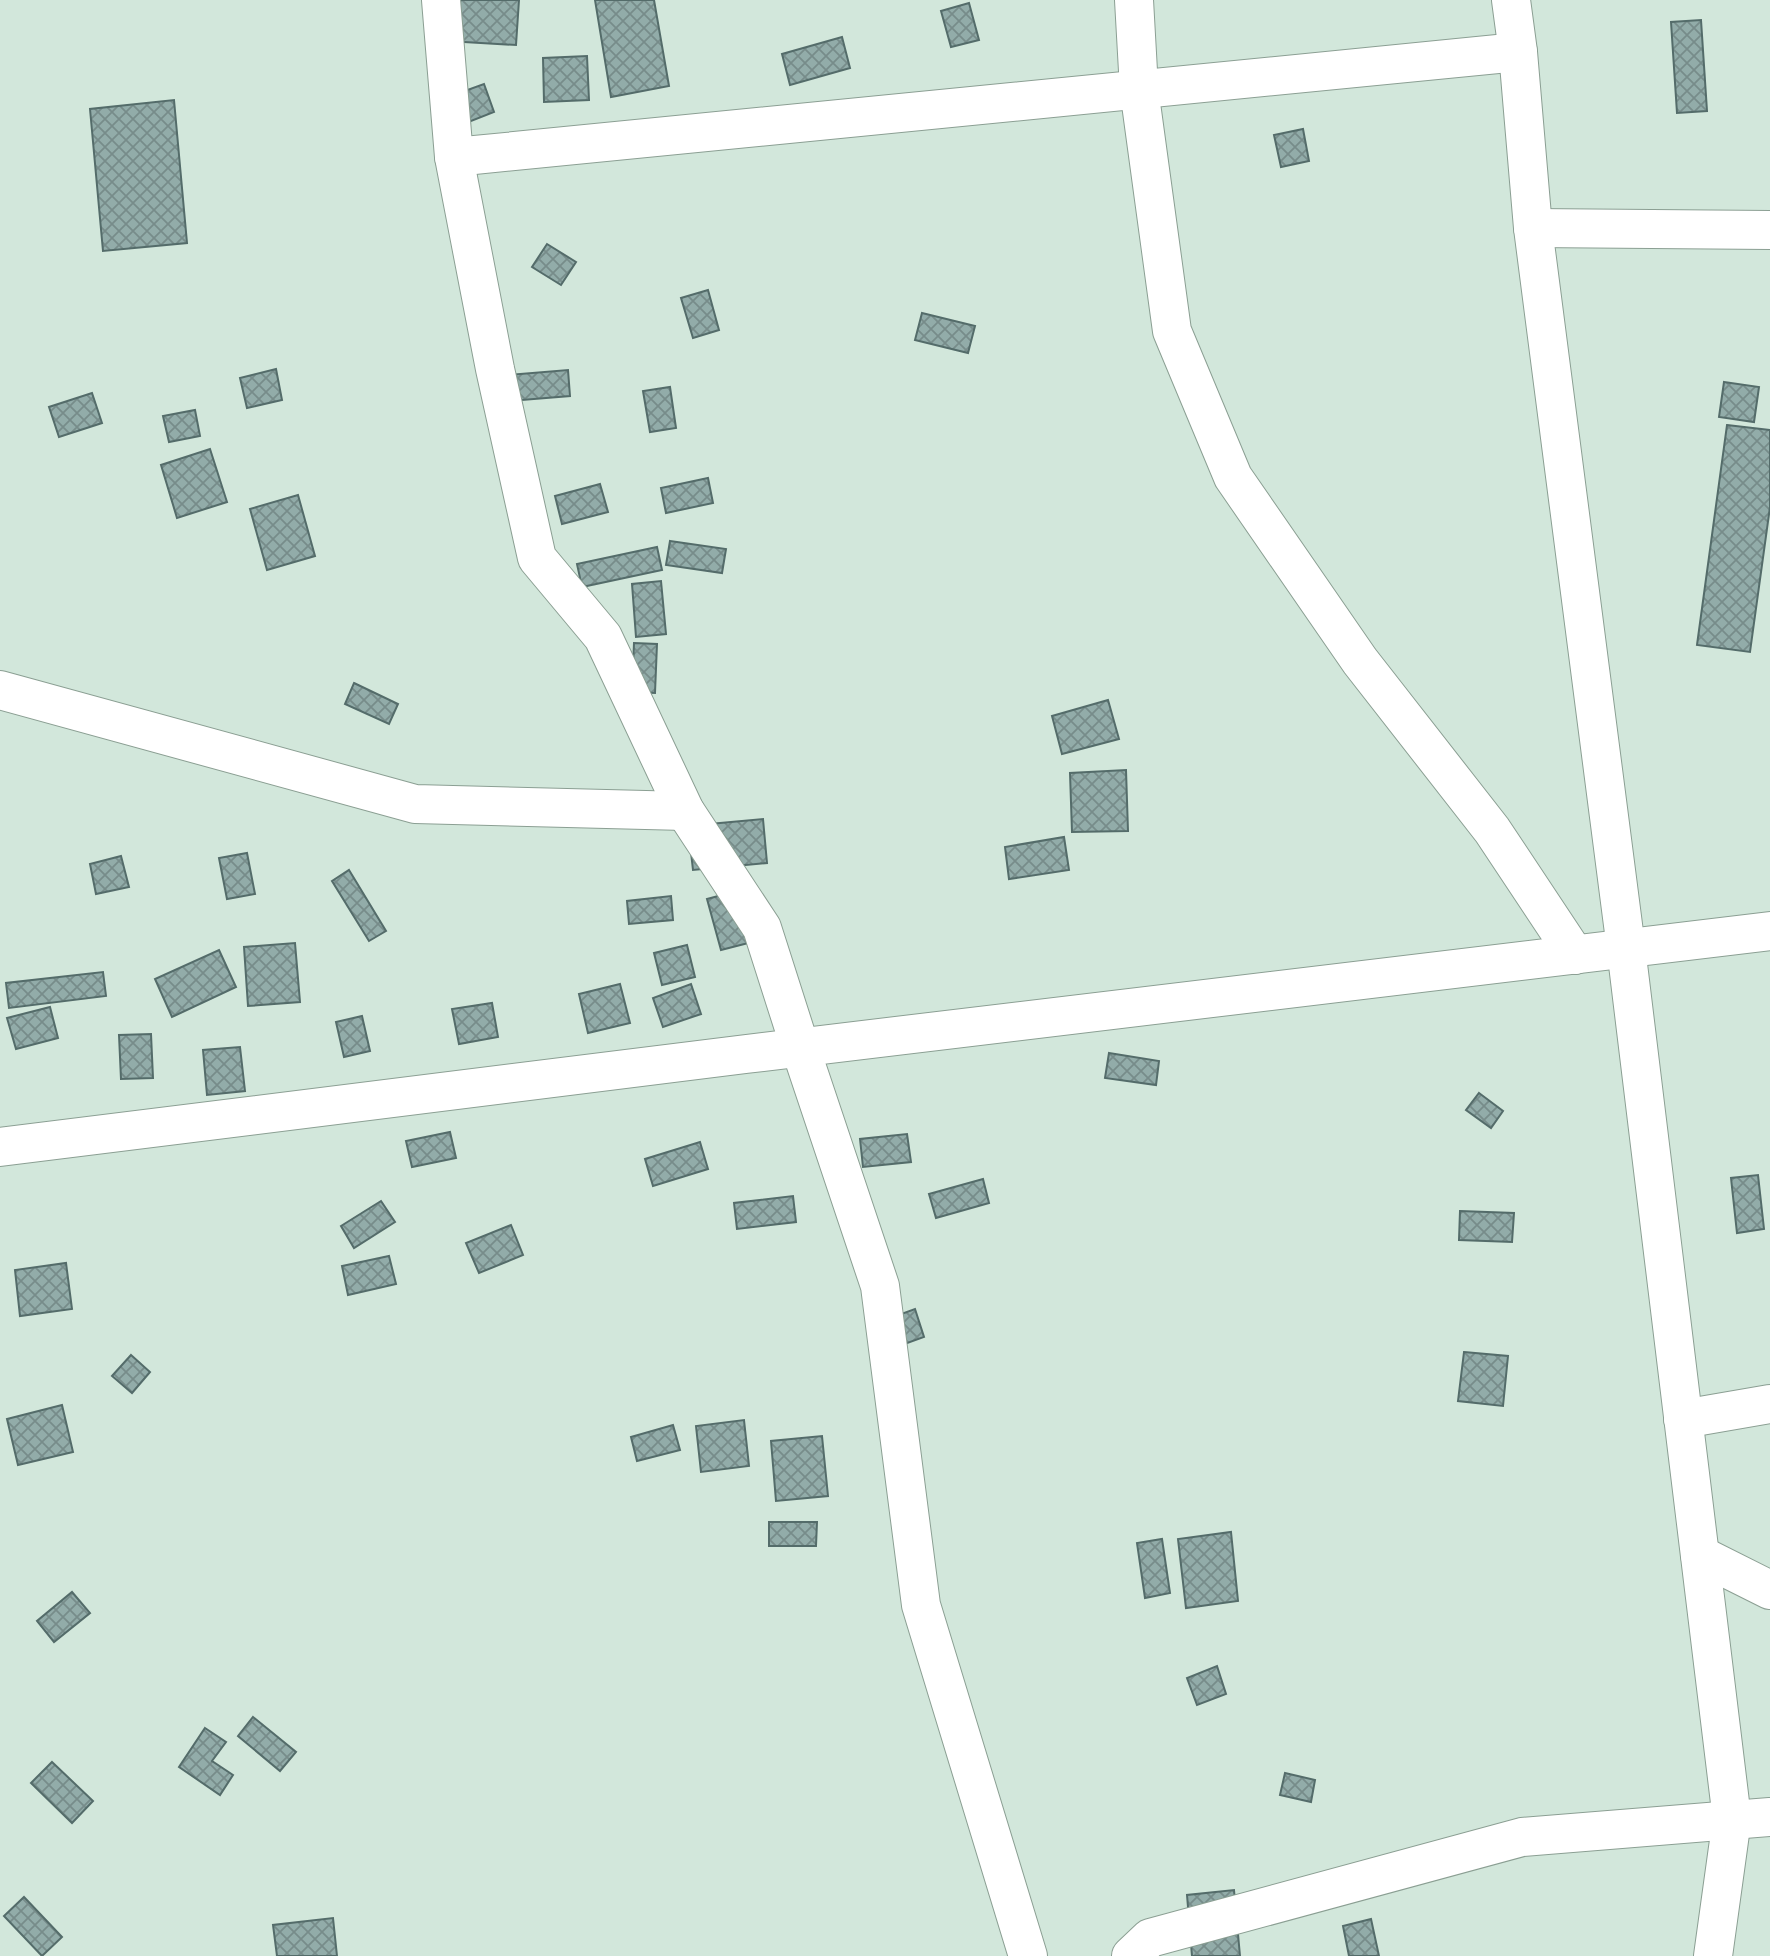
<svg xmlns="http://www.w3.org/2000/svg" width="1770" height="1956" font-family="Jost,sans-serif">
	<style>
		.building { fill: url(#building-cross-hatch); stroke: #546c6a; stroke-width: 2 }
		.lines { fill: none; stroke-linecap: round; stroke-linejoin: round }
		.minor-casing { stroke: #8b9f93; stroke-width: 40 }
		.minor { stroke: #fff; stroke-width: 38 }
	</style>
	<defs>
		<pattern id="building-cross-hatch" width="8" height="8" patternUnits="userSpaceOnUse" patternTransform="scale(1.75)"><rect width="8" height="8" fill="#92aca9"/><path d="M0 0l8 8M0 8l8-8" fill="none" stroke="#778c8a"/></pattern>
	</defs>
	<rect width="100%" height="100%" fill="#d2e7db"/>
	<!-- building -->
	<g class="building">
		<path d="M451 0H519L516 45 448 41Z"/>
		<path d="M595 0H654L669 86 611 97Z"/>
		<path d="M969 3 979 40 951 47 941 11Z"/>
		<path d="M1701 20 1707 111 1677 113 1671 22Z"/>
		<path d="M842 37 850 68 790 85 782 54Z"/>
		<path d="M587 56 589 100 544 102 543 58Z"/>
		<path d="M484 84 494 112 466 123 456 94Z"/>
		<path d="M174 100 187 243 103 251 90 109Z"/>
		<path d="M1303 129 1309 161 1281 167 1274 135Z"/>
		<path d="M547 244 576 262 561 285 532 267Z"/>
		<path d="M708 290 719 330 693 338 681 298Z"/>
		<path d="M922 313 975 326 968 353 915 340Z"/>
		<path d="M276 369 282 400 247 408 240 378Z"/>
		<path d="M568 370 570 396 510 401 508 375Z"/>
		<path d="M1724 382 1759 387 1754 422 1719 417Z"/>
		<path d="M670 387 676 428 650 432 643 391Z"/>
		<path d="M92 393 102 423 59 437 49 407Z"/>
		<path d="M195 410 200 436 169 442 163 416Z"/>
		<path d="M1727 425 1770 430V507L1750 652 1697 645Z"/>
		<path d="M210 449 227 502 177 518 161 465Z"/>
		<path d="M708 478 713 503 666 513 661 488Z"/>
		<path d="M600 484 608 512 562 524 555 496Z"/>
		<path d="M298 495 315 556 267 570 250 509Z"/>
		<path d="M670 541 726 549 722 573 666 565Z"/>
		<path d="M657 547 662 570 582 587 577 564Z"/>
		<path d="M661 581 666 634 636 637 632 584Z"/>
		<path d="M634 643 657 644 655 693 632 692Z"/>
		<path d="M354 683 398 704 389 724 345 704Z"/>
		<path d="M1108 700 1119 739 1062 754 1052 716Z"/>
		<path d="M1126 770 1128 831 1072 832 1070 773Z"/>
		<path d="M763 819 767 863 693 870 688 826Z"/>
		<path d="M1064 837 1069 870 1009 879 1005 847Z"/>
		<path d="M247 853 255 894 227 899 219 858Z"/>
		<path d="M121 856 129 887 96 894 90 864Z"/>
		<path d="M349 870 386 931 369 941 332 881Z"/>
		<path d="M741 890 756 941 721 950 707 899Z"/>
		<path d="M671 896 673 920 629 924 627 901Z"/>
		<path d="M295 943 300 1002 248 1006 244 947Z"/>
		<path d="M687 945 695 977 662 985 654 953Z"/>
		<path d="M219 950 236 987 172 1017 155 979Z"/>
		<path d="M103 972 106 996 9 1008 6 983Z"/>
		<path d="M620 984 630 1023 588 1033 579 994Z"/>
		<path d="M691 984 701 1014 663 1027 653 998Z"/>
		<path d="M492 1003 498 1037 459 1044 452 1009Z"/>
		<path d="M50 1007 58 1038 16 1049 7 1018Z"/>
		<path d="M362 1016 370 1051 344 1057 336 1022Z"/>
		<path d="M151 1034 153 1078 121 1079 119 1035Z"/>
		<path d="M240 1047 245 1091 207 1095 203 1050Z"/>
		<path d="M1109 1053 1159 1061 1156 1085 1105 1078Z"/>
		<path d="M1479 1093 1503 1111 1491 1128 1466 1110Z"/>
		<path d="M450 1132 456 1158 412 1167 406 1141Z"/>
		<path d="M907 1134 911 1162 863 1167 860 1139Z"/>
		<path d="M700 1142 708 1169 653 1186 645 1159Z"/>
		<path d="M1758 1175 1764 1229 1737 1233 1731 1178Z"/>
		<path d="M983 1179 989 1203 936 1218 929 1194Z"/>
		<path d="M793 1196 796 1222 737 1229 734 1203Z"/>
		<path d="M381 1201 395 1222 354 1248 341 1226Z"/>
		<path d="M1460 1211 1514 1213 1512 1242 1459 1240Z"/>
		<path d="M511 1225 523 1255 479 1273 466 1243Z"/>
		<path d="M389 1256 396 1284 348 1295 342 1266Z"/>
		<path d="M66 1263 72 1309 20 1316 15 1270Z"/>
		<path d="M915 1309 924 1337 877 1354 868 1326Z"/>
		<path d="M1464 1352 1508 1356 1503 1406 1458 1401Z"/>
		<path d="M131 1355 150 1372 132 1393 112 1376Z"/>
		<path d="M62 1405 73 1452 18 1465 7 1419Z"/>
		<path d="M744 1420 749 1466 701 1472 696 1426Z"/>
		<path d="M673 1425 680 1450 637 1461 631 1437Z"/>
		<path d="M822 1436 828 1496 776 1501 771 1441Z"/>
		<path d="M769 1522H817L816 1546H769Z"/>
		<path d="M1231 1532 1238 1601 1186 1608 1178 1539Z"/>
		<path d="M1162 1539 1170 1593 1145 1598 1137 1543Z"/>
		<path d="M72 1592 90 1613 54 1642 37 1621Z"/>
		<path d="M1217 1666 1226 1694 1197 1705 1187 1678Z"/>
		<path d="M253 1717 296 1752 280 1771 238 1736Z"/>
		<path d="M205 1728 226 1742 212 1761 233 1775 220 1795 179 1767Z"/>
		<path d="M52 1762 93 1801 72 1823 31 1783Z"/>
		<path d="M1285 1773 1315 1780 1311 1802 1280 1795Z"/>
		<path d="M1234 1890 1240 1956H1192L1187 1895Z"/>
		<path d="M24 1897 62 1937 42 1956 4 1916Z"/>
		<path d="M333 1918 337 1956H277L273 1925Z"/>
		<path d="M1371 1919 1379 1956H1349L1343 1926Z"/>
	</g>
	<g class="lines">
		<defs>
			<g id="minor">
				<path d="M441 0 454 157 495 369 537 558 603 637 685 811 762 928 800 1047 880 1286 921 1605 1028 1956"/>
				<path d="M1134 0 1139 89 1172 331 1233 477 1360 661 1492 830 1575 955"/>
				<path d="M1511 0 1518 52 1533 228 1626 948 1732 1819 1713 1956"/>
				<path d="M454 157 1518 52"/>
				<path d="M1533 228 1770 230"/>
				<path d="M0 690 415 804 685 811"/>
				<path d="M0 1147 746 1054 1770 931"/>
				<path d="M1683 1419 1770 1404"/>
				<path d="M1700 1555 1770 1590"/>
				<path d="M1131 1956 1150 1938 1522 1837 1770 1817"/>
			</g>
		</defs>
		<!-- minor casing -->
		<use href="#minor" class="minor-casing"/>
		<!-- minor -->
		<use href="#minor" class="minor"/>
	</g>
</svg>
